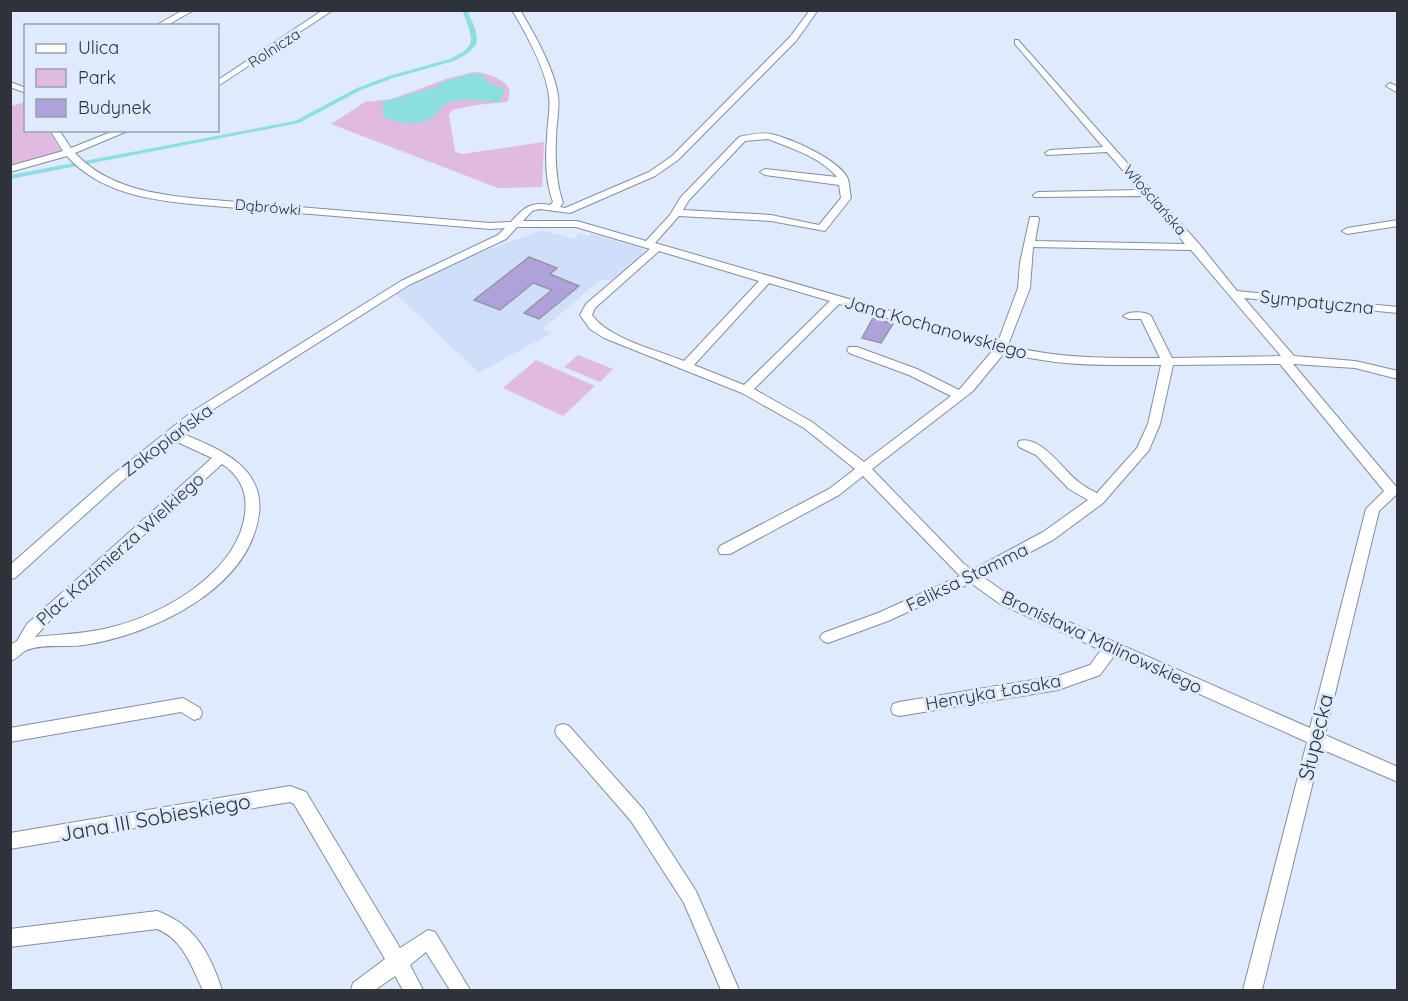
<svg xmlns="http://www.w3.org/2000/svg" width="1408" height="1001" font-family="Quicksand,sans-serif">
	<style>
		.built { fill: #d0dff9 }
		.green { fill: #e0badf }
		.water { fill: #8bdfe0 }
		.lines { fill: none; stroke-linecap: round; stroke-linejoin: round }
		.canal { fill: #8bdfe0; fill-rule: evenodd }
		.building { fill: #afa2db; stroke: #9793a6; stroke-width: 1.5 }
		.minor-casing { stroke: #848e9f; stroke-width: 2 }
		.minor { fill: #fff; fill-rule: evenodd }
		.labels { text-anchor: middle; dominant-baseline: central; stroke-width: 6; stroke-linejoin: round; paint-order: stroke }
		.far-street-label { font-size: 15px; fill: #2e333a; stroke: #dfeafd }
		.street-label { font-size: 18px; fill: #2e333a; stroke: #dfeafd }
		.near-street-label { font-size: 21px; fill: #2e333a; stroke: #dfeafd }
	</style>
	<rect width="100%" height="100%" fill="#dfeafd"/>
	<!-- built -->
	<path class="built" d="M543 230 573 239 580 233 589 236 592 234 644 249 642 255 612 280H600L543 329 551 333 479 373 396 294 455 262Z"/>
	<!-- green -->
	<g class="green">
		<path d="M474 72C490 73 518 82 507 102L476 105 452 110 449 115 455 152 462 154 544 142 542 187 498 188 331 124 365 102 392 99 446 79Z"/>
		<path d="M25 102 26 130 49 131 61 151 11 168 10 106Z"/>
		<path d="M578 355 613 369 600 382 564 367Z"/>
		<path d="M536 360 595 386 563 416 503 388Z"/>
	</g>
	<!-- water -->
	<path class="water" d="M469 74H481L491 84 501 87 505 91 499 102C483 101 466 98 451 102 440 105 438 114 430 119 416 127 397 123 384 117L382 102 433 88 443 82Z"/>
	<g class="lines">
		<!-- canal -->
		<path class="canal" d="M462 10H467L475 28 477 39 476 45 467 54 454 61 393 78 361 90 299 123 10 179V175L295 121 357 88 389 76 450 59 463 52 470 45 471 39 469 28Z"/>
	</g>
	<!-- building -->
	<g class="building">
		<path d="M529 257 557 268 550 274 579 286 539 319 524 313 552 290 533 283 500 310 474 300Z"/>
		<path d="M873 318 893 324 881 343 862 338Z"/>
	</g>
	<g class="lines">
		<defs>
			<g id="minor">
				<path d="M183 10H194L166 26H155Z"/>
				<path d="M323 10H333L218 86V80Z"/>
				<path d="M512 10H520C534 33 555 70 558 96 560 109 556 124 556 138 555 159 556 183 563 203L560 207 565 208 649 172 672 156 790 37 810 10H818L796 41 678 160 655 176 570 213 540 209 532 211 523 221H577L646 241 670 215 681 197 739 137C748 135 762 132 771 134 790 138 837 159 847 177 850 183 849 190 851 198L825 231 771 221 679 216 655 243 998 342 1018 288 1020 263 1030 217H1038L1039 219 1035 241 1185 244 1145 196 1034 197 1033 195 1038 192 1140 190 1107 152 1047 155 1045 153 1050 150 1103 147 1015 44V40H1018L1200 245 1237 291 1398 307V313L1244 298 1294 356 1355 361 1398 371V379L1355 368 1293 364 1398 489 1397 494 1379 511 1325 735 1398 767V782L1321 749 1262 990H1243L1307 742 1114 656 1100 675 1058 690 899 716 893 714 891 709 893 704 899 702 1058 676 1090 665 1101 650 1000 604 971 583 888 621 828 643 823 641 820 637 823 633 878 613 960 576 863 476 839 495 730 554H720L718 550 720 546 829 489 855 469 804 428 742 393 604 338 590 329 580 315 586 304 650 249 576 227H517L506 239 409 285 201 417 181 433C217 448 265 466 259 514 249 590 151 635 84 645 66 648 42 643 25 651 20 654 17 659 10 661V645L17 641 27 624 212 458 173 440 121 482 15 578 10 579V565L111 476 193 411 401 281 498 235 505 228 490 229 202 205C155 201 100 194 67 156L10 172V166L63 151 50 130H59L71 148 116 130H130L75 153C107 188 157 195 202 199L490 223 511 222C523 208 531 201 550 205L553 202C546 183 545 158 547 138 547 124 551 109 549 96 546 70 526 33 512 10ZM768 139C793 149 820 157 837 177L765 169 760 172 765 175 839 185 841 198 819 225 771 215 683 210 689 200 745 141ZM1033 247 1191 250 1281 356 1172 358 1151 316C1145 311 1129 311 1123 316L1129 319H1141L1160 358C1111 358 1056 359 1008 345L1030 288ZM659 251 759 281 684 361C657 350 609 339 592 315L595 308ZM769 283 830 301 744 385 694 365ZM839 304 994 349 959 390 917 369 857 347H849L847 350 849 353 909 375 951 396 864 462 812 422 754 389ZM1005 352C1054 367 1110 365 1161 365L1148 424 1137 448 1097 493C1091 490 1085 487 1080 483 1064 472 1042 435 1019 441L1018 444 1019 447 1036 455 1069 489 1088 500 1043 532 972 570 963 563 872 469 973 391ZM1280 364 1384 491 1366 509 1310 728 1010 596 983 577 1053 540 1103 503 1149 450 1160 424 1173 365ZM222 464C240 476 248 492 245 514 237 574 161 616 108 628 84 634 59 634 35 637L52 618Z"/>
				<path d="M10 82 26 88V93L10 87Z"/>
				<path d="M1390 83 1398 87V93L1386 86Z"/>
				<path d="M1398 220V226L1347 234 1342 231 1347 228Z"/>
				<path d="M183 698 200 708 202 713 200 718 194 720 181 712 10 742V728Z"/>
				<path d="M563 724 569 726 643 809 696 891 739 990H721L684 903 631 821 557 736 555 731 557 726Z"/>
				<path d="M290 786 306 792 400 948 428 930 435 932 470 990H450L426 952 410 965 423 990H403L395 976 375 990H351L353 983 385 959 294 804 290 802 10 849V833Z"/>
				<path d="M157 911C195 925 210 953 222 990H203C192 967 183 939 157 929L10 947V929Z"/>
			</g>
		</defs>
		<!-- minor casing -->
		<use href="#minor" class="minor-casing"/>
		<!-- minor -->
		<use href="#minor" class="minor"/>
	</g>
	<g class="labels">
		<!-- far-street labels -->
		<g class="far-street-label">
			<text transform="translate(274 48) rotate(-33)">Rolnicza</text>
			<text transform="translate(1155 200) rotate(49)">Włościańska</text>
			<text transform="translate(268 207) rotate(5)">Dąbrówki</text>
		</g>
		<!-- street labels -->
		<g class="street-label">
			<text transform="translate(1317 302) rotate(6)">Sympatyczna</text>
			<text transform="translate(936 327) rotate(16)">Jana Kochanowskiego</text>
			<text transform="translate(167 440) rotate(-37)">Zakopiańska</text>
			<text transform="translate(120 549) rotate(-42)">Plac Kazimierza Wielkiego</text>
			<text transform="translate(967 577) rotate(-26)">Feliksa Stamma</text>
			<text transform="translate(1102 642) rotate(25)">Bronisława Malinowskiego</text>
			<text transform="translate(993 692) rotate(-10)">Henryka Łasaka</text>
		</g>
		<!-- near-street labels -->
		<g class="near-street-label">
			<text transform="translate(1315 737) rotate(-76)">Słupecka</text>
			<text transform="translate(155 817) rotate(-10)">Jana III Sobieskiego</text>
		</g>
	</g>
	<!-- border -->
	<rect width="1408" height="1001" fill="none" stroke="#2e333a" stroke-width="24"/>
	<!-- legend -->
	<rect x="24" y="24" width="195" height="108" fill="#dfeafd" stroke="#98a1af" stroke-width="1.5"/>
	<rect x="36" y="44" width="30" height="9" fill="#ffffff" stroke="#98a1af" stroke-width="1.5"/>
	<text x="78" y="54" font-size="18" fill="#2e333a">Ulica</text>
	<rect x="36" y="69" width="30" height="18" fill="#e0badf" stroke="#98a1af" stroke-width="1.5"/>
	<text x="78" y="84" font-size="18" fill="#2e333a">Park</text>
	<rect x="36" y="99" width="30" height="18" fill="#afa2db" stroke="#98a1af" stroke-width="1.5"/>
	<text x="78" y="114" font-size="18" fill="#2e333a">Budynek</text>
</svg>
